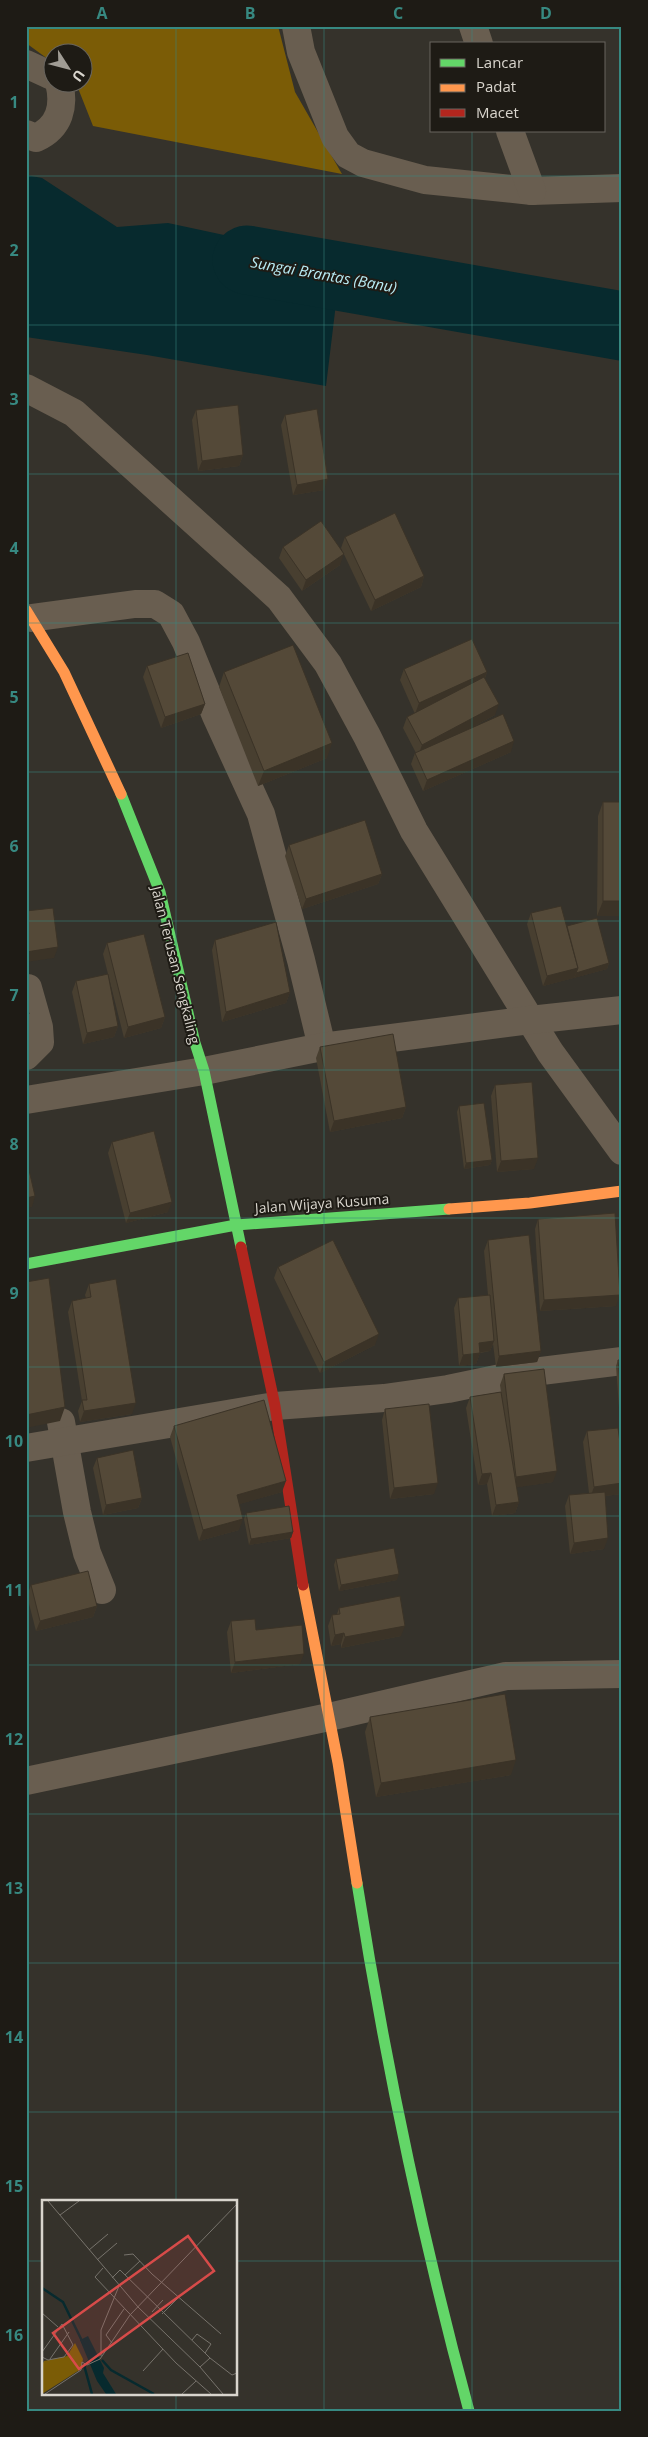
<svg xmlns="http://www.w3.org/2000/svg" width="648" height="2437" font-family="'Open Sans',sans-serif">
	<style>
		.forest { fill: #7b5c06 }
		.water { fill: #072a2e }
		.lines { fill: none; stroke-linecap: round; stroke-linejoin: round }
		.river { stroke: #072a2e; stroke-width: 69 }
		.street { stroke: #695e50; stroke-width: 28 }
		.fast { stroke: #63d668; stroke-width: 11 }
		.slow { stroke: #ff974d; stroke-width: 11 }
		.jam { stroke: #b3261e; stroke-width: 11 }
		.wall { fill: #483f30 }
		.shaded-wall { fill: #3b3327 }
		.building { fill: #544938; stroke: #3b3327 }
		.grid { fill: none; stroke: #378981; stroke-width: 1; stroke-opacity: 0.55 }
		.labels { text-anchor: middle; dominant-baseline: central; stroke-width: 4; stroke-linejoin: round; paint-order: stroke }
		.street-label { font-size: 14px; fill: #d9d5cd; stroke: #1e1b15 }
		.water-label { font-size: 15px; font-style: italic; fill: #b9edf6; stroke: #1e1b15 }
		.inset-river { fill: none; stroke: #072a2e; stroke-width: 2.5 }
		.inset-road { fill: none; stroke: #77736c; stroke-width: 1 }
		.view { fill: #d74b49; fill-opacity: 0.15; stroke: #d74b49; stroke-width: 2.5 }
		.inset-edge { fill: none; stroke: #d9d5cd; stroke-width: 2.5 }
		.neatline { fill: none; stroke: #378981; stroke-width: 2 }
		.grid-label { font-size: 16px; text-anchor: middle; font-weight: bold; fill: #378981 }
	</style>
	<rect width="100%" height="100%" fill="#35322b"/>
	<!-- forest -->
	<path class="forest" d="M26 26H278L295 92 342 174 93 126 76 83 82 82V52H52V62L26 43Z"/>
	<!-- water -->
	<path class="water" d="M26 175 42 178 117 227 168 223 224 235 342 254 326 386 147 355 26 337Z"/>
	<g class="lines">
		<!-- river -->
		<path class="river" d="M247 260 622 326"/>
		<!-- street -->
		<g class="street">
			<path d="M296 26 301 52 335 137 348 155 363 163 425 180 532 191 622 188"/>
			<path d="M473 26 479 44"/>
			<path d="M26 64 52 76"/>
			<path d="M510 131 532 191"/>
			<path d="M26 134 36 138C60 127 65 106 59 82"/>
			<path d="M26 388 74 413 279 598 328 664 367 736 414 831 550 1052 622 1151"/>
			<path d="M31 618 135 604H155L171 614 186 642 216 716 261 814 301 960 322 1047"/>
			<path d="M26 1056 40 1042 39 1027 28 988"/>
			<path d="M26 1100 204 1071 322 1047 530 1020 622 1010"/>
			<path d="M61 1422 77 1512 87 1553 102 1590"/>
			<path d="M26 1448 275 1406 384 1398 448 1389 525 1373 622 1361"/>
			<path d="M26 1781 329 1717 506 1676 622 1674"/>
		</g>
		<!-- fast -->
		<g class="fast">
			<path d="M121 794 160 892 195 1043 204 1071 241 1247"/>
			<path d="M26 1264 236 1225 449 1209"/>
			<path d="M357 1883C385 2061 422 2237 469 2411"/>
		</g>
		<!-- slow -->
		<g class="slow">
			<path d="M26 610 64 672 121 794"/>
			<path d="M449 1209 530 1203 622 1191"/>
			<path d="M303 1585 338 1763 357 1883"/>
		</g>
		<!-- jam -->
		<path class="jam" d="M241 1247 275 1406 303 1585"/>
	</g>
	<!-- wall -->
	<g class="wall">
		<path d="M196 410 243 455 239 466 198 471 192 420Z"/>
		<path d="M285 415 324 490 293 495 281 425Z"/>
		<path d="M345 537 424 576 421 587 371 611 341 548Z"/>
		<path d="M283 547 340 565 302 591 279 558Z"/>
		<path d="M147 666 205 704 201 714 161 728 143 677Z"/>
		<path d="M404 669 487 672 485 678 495 715 467 730 511 752 423 791 411 764 415 753H416L403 728 407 717 415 714 400 680Z"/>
		<path d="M224 672 327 758 258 786 219 687Z"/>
		<path d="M603 802 622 916H597L598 816Z"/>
		<path d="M289 845 382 874 378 884 302 909 285 856Z"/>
		<path d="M531 913 567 926 609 963 607 969 543 986 527 924Z"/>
		<path d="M215 940 290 992 286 1003 222 1022 212 950Z"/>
		<path d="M107 943 165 1017 161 1028 124 1038 103 954Z"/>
		<path d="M76 981 118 1026 114 1037 83 1044 72 992Z"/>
		<path d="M320 1047 406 1107 402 1118 330 1132 316 1058Z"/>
		<path d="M495 1085 534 1169 497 1172 491 1096Z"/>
		<path d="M459 1106 492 1160 490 1165 464 1169 457 1112Z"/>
		<path d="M112 1142 168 1212 126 1223 108 1153Z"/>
		<path d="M538 1219 616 1306 540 1311 535 1229Z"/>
		<path d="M488 1240 541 1351 537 1362 496 1367 493 1344 490 1351 480 1353 476 1364 459 1366 454 1308 458 1298 488 1295 484 1251Z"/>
		<path d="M278 1267 375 1345 320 1373 274 1278Z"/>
		<path d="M89 1284 132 1414 80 1422 78 1411 82 1401 68 1312 72 1301 86 1298 85 1295Z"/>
		<path d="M618 1360H622V1422H620L616 1366Z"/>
		<path d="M504 1374 553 1482 516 1487 519 1502 515 1513 492 1516 487 1484 478 1485 466 1408 470 1397 501 1392 500 1385Z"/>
		<path d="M385 1409 434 1494 390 1499 382 1420Z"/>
		<path d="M174 1426 282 1492 239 1504V1530L199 1541 170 1437Z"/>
		<path d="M587 1431 622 1457V1491L621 1494 605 1496 604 1549 570 1554 565 1506 569 1495 589 1493 583 1442Z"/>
		<path d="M97 1458 142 1498 138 1508 103 1515 93 1468Z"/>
		<path d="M246 1513 293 1532 291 1538 249 1545 244 1519Z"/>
		<path d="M336 1559 397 1580 339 1591 334 1565Z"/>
		<path d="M31 1585 97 1606 93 1617 36 1631 27 1596Z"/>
		<path d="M339 1608 401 1636 341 1648V1644L331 1646 328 1626 332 1615 337 1614Z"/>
		<path d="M231 1621 256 1630 300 1664 231 1673 227 1632Z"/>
		<path d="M370 1717 511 1775 376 1797 365 1732Z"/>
	</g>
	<!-- shaded-wall -->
	<g class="shaded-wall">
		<path d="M243 455 239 466 198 471 202 461Z"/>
		<path d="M328 479 324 490 293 495 297 485Z"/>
		<path d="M344 554 340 565 302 591 306 580Z"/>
		<path d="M424 576 421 587 371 611 375 600Z"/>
		<path d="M487 672 483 683 415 714 419 703Z"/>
		<path d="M205 704 201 714 161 728 165 717Z"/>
		<path d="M499 704 495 715 418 756 422 745Z"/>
		<path d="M514 741 511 752 423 791 427 780Z"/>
		<path d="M332 743 327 758 258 786 264 771Z"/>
		<path d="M382 874 378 884 302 909 306 899Z"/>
		<path d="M603 901H622V916H597Z"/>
		<path d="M58 947 54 958 26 962V952Z"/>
		<path d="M609 963 607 969 574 978 576 973Z"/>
		<path d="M578 968 574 978 543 986 547 976Z"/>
		<path d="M290 992 286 1003 222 1022 226 1012Z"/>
		<path d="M165 1017 161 1028 124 1038 128 1027Z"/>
		<path d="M118 1026 114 1037 83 1044 87 1033Z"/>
		<path d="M406 1107 402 1118 330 1132 334 1121Z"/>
		<path d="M538 1158 534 1169 497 1172 501 1161Z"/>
		<path d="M492 1160 490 1165 464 1169 466 1163Z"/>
		<path d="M35 1196 32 1207 26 1208V1198Z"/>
		<path d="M172 1202 168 1212 126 1223 130 1213Z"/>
		<path d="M620 1295 616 1306 540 1311 544 1300Z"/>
		<path d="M379 1334 375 1345 320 1373 324 1362Z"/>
		<path d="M494 1341 490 1351 475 1353 479 1343Z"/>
		<path d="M541 1351 537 1362 496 1367 499 1356Z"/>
		<path d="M480 1353 476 1364 459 1366 463 1355Z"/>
		<path d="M136 1403 132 1414 80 1422 84 1411Z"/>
		<path d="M65 1407 60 1421 26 1428V1415Z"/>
		<path d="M557 1471 553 1482 513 1488 516 1477Z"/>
		<path d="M491 1473 487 1484 478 1485 482 1474Z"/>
		<path d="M286 1481 282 1492 233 1506 237 1495Z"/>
		<path d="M438 1483 434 1494 390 1499 394 1488Z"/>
		<path d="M622 1483V1491L621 1494 590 1498 594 1487Z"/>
		<path d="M142 1498 138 1508 103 1515 106 1505Z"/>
		<path d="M519 1502 515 1513 492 1516 496 1505Z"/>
		<path d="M243 1519 239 1530 199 1541 203 1530Z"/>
		<path d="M293 1532 291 1538 249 1545 251 1539Z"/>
		<path d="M608 1538 604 1549 570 1554 574 1543Z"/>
		<path d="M399 1574 397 1580 339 1591 341 1585Z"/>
		<path d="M97 1606 93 1617 36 1631 40 1621Z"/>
		<path d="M405 1626 401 1636 341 1648 345 1637Z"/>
		<path d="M344 1633 341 1644 331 1646 335 1635Z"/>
		<path d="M304 1654 300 1664 231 1673 235 1662Z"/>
		<path d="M516 1760 511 1775 376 1797 381 1783Z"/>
	</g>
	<!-- building -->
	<g class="building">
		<path d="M238 405 243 455 202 461 196 410Z"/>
		<path d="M317 409 328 479 297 485 285 415Z"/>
		<path d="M395 513 424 576 375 600 345 537Z"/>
		<path d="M321 521 344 554 306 580 283 547Z"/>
		<path d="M472 639 487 672 419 703 404 669Z"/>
		<path d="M293 645 332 743 264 771 224 672Z"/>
		<path d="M188 653 205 704 165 717 147 666Z"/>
		<path d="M484 677 499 704 422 745 407 717Z"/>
		<path d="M503 714 514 741 427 780 415 753Z"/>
		<rect x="603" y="802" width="19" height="99"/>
		<path d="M365 820 382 874 306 899 289 845Z"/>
		<path d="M561 906 578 968 547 976 531 913Z"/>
		<path d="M53 908 58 947 26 952V911Z"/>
		<path d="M597 918 609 963 576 973 578 968 567 926Z"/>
		<path d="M276 922 290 992 226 1012 215 940Z"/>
		<path d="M144 934 165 1017 128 1027 107 943Z"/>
		<path d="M108 974 118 1026 87 1033 76 981Z"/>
		<path d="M26 1002 29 1014H26Z"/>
		<path d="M393 1034 406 1107 334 1121 320 1047Z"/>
		<path d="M532 1082 538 1158 501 1161 495 1085Z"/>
		<path d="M484 1103 492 1160 466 1163 459 1106Z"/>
		<path d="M154 1131 172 1202 130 1213 112 1142Z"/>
		<path d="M26 1157 35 1196 26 1198Z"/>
		<path d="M615 1213 620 1295 544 1300 538 1219Z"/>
		<path d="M529 1235 541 1351 499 1356 488 1240Z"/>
		<path d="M333 1240 379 1334 324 1362 278 1267Z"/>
		<path d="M49 1278 65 1407 26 1415V1282Z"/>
		<path d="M116 1279 136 1403 84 1411 82 1400H87L72 1301 91 1297 89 1284Z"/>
		<path d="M490 1295 494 1341 479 1343 480 1353 463 1355 458 1298Z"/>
		<path d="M618 1360H622V1405Z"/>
		<path d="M544 1369 557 1471 516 1477 504 1374Z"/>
		<path d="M501 1392 519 1502 496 1505 491 1473 482 1474 470 1397Z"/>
		<path d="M264 1400 286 1481 237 1495 243 1519 203 1530 174 1426Z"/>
		<path d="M429 1404 438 1483 394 1488 385 1409Z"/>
		<path d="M618 1428 622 1457V1483L594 1487 587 1431Z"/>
		<path d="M133 1450 142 1498 106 1505 97 1458Z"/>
		<path d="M605 1492 608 1538 574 1543 569 1495Z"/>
		<path d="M289 1506 293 1532 251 1539 246 1513Z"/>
		<path d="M394 1548 399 1574 341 1585 336 1559Z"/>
		<path d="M88 1571 97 1606 40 1621 31 1585Z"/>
		<path d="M400 1596 405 1626 345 1637 344 1633 335 1635 332 1615 340 1614 339 1608Z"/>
		<path d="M255 1619 256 1630 302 1625 304 1654 235 1662 231 1621Z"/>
		<path d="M505 1694 516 1760 381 1783 370 1717Z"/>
	</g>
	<!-- grid -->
	<path class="grid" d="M176 26V2201M324 26V2411M472 26V44M472 131V2411M26 176H622M26 325H622M26 474H622M26 623H622M26 772H622M26 921H622M26 1070H622M26 1218H622M26 1367H622M26 1516H622M26 1665H622M26 1814H622M26 1963H622M26 2112H622M26 2261H44M236 2261H622M176 2393V2411"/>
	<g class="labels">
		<!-- street labels -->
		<g class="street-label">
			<text transform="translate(176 965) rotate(76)">Jalan Terusan Sengkaling</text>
			<text transform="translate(322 1203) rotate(-4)">Jalan Wijaya Kusuma</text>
		</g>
		<!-- water labels -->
		<g class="water-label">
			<text transform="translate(324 274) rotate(10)">Sungai Brantas (Banu)</text>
		</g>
	</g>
	<!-- overview -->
	<g transform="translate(42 2200)">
		<rect width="195" height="195" fill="#35322b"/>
		<path d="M33 143 41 159 39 169 0 194V165L2 161 25 156Z" fill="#7b5c06"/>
		<path d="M46 136 62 168 61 173 74 194H64L55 181 38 140Z" fill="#072a2e"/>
		<path class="inset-river" d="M0 88 21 102 42 145M48 160 42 165 50 194M60 160 69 170 112 194"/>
		<path class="inset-road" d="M6 1 96 107 158 167 181 194M18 15 37 1M47 50 66 34M82 55 91 54 110 74 179 134M55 60 75 43M61 68 53 77 134 163 169 194M83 75 98 61M70 78 78 70 165 155 168 158 158 167M110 112 121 100M0 113 16 127M120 114 136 98M150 140 155 134 169 144 163 153M70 143 64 135 82 109M0 152 20 124 31 145 22 157 6 160 0 157M59 156V130L77 86M168 158 190 175 195 173M8 159 27 132M101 171 121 149M3 194 39 170 40 162 45 165 58 159 88 115 195 4M140 194 154 181"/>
		<path class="view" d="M146 36 172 71 37 169 11 133Z"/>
		<rect width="195" height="195" class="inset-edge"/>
	</g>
	<!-- border -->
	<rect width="648" height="2437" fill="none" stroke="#1e1b15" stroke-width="55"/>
	<!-- legend -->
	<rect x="430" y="42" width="175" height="90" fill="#1e1b15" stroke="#69655f"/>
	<rect x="440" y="59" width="25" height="8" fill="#63d668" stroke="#69655f"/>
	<text x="476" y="68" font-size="15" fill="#d9d5cd">Lancar</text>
	<rect x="440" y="84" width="25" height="8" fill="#ff974d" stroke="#69655f"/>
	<text x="476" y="92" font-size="15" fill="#d9d5cd">Padat</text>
	<rect x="440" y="109" width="25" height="8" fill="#b3261e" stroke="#69655f"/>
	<text x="476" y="118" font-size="15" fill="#d9d5cd">Macet</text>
	<!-- north arrow -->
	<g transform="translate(68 68) rotate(126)"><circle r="24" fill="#1e1b15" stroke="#69655f"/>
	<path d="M0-4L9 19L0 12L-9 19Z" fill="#a09c94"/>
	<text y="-8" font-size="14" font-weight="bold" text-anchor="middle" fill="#d9d5cd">U</text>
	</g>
	<rect x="28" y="28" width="592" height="2382" class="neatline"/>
	<g class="grid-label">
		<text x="102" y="19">A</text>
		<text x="250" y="19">B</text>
		<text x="398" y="19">C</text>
		<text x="546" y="19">D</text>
		<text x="14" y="108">1</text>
		<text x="14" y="256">2</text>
		<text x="14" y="405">3</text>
		<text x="14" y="554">4</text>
		<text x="14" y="703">5</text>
		<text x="14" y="852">6</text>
		<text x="14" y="1001">7</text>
		<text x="14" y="1150">8</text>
		<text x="14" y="1299">9</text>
		<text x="14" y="1447">10</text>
		<text x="14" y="1596">11</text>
		<text x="14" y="1745">12</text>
		<text x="14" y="1894">13</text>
		<text x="14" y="2043">14</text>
		<text x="14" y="2192">15</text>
		<text x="14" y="2341">16</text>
	</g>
</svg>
